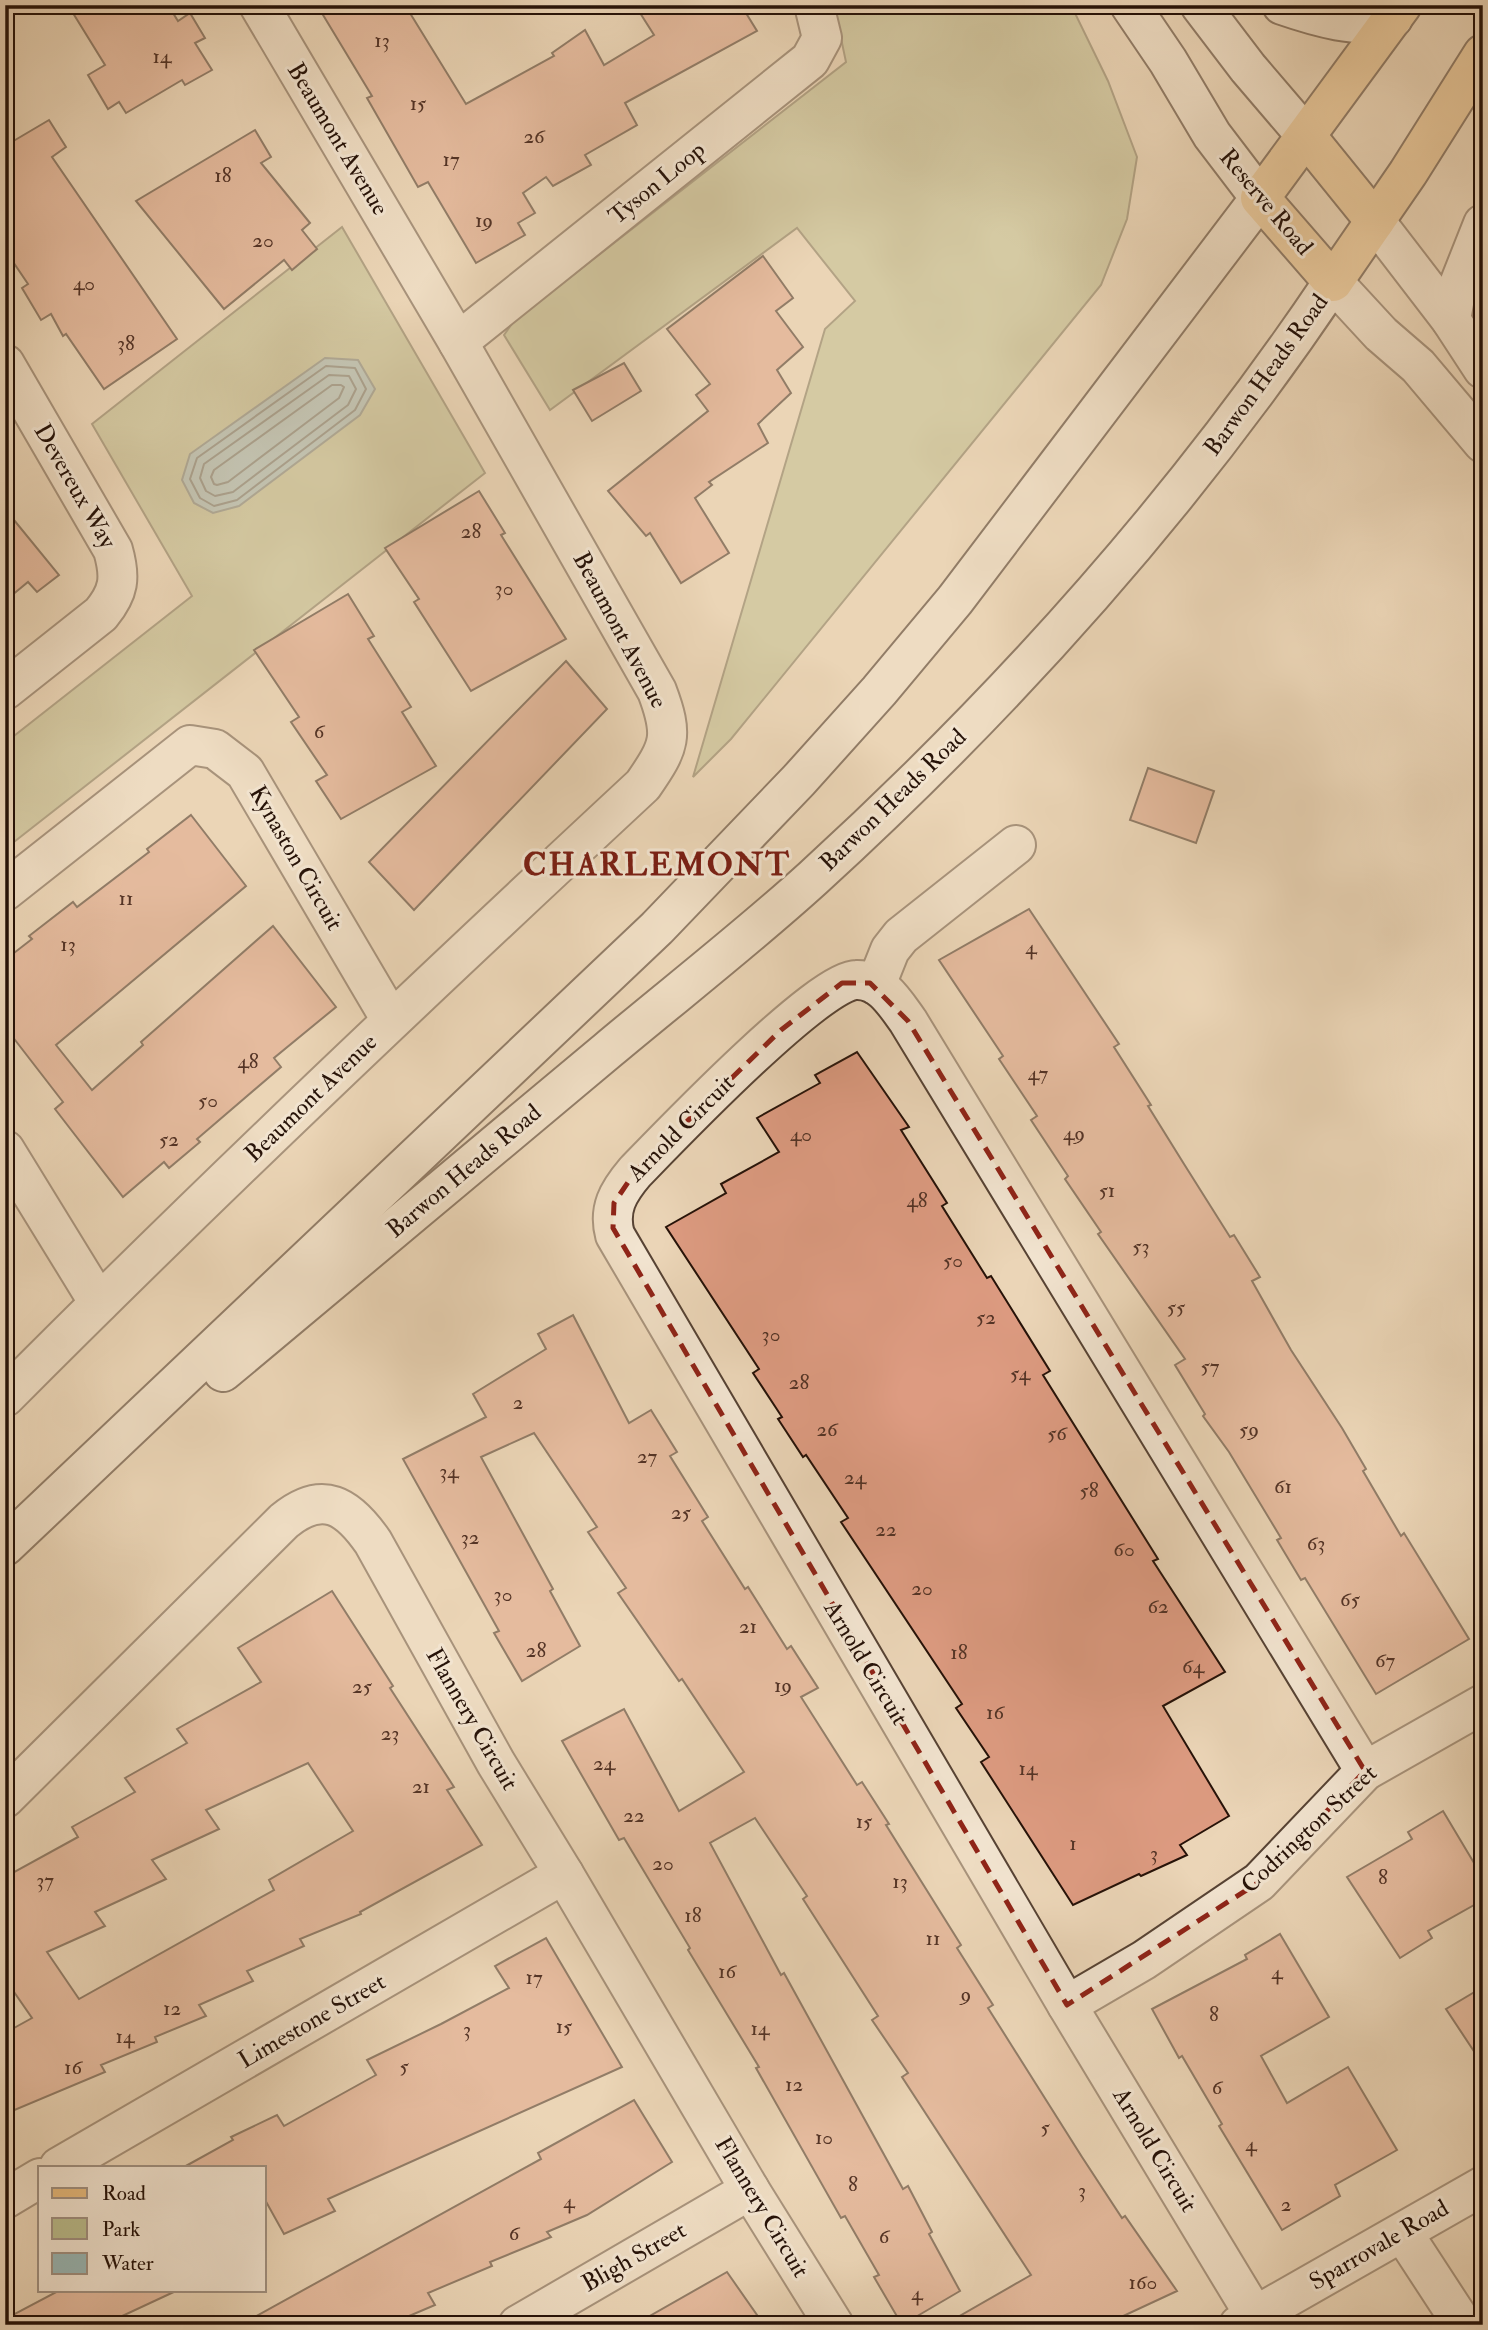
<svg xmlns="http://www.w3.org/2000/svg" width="1488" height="2330" font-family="'IM FELL Double Pica',serif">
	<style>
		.green { fill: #babc8c; stroke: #70674a; stroke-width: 2 }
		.water { fill: #99b7b5; stroke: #6b7570; stroke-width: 2 }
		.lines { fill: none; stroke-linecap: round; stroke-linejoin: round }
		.shore { stroke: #60645e; stroke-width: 2 }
		.building { fill: #dd9b81; stroke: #261208; stroke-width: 2; fill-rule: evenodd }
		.street-casing { stroke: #574334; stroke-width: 42 }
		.secondary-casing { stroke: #261208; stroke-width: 42 }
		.primary-casing { stroke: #261208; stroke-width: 42 }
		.street { stroke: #f2e4d0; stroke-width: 38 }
		.secondary { stroke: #f2e4d0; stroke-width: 38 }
		.primary { stroke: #e6ba7c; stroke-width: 38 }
		.marked { fill: none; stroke: #8f2418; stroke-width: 5; stroke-dasharray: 14 9; stroke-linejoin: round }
		.labels { text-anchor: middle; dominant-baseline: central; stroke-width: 6; stroke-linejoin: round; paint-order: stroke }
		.number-label { font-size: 21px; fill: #543426 }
		.street-label { font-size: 24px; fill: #261208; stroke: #f2e4d0 }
		.district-label { font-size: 32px; font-weight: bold; letter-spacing: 2px; fill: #7a1f14; stroke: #f2e4d0 }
	</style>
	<rect width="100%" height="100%" fill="#ebd5b7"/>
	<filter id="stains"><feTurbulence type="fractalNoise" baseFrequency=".00286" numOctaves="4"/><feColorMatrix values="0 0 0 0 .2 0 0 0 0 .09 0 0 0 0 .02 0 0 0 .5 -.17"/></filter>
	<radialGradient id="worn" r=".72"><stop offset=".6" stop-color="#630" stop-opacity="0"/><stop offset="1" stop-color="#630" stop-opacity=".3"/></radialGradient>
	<!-- green -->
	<g class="green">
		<path d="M834 5H1071L1108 81 1137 157 1127 219 1101 285 731 739 693 777 825 329 855 301 797 228 550 410 504 335 514 321 846 62Z"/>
		<path d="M342 227 485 473 5 849V743L192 596 92 424Z"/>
	</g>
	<!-- water -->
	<path class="water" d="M325 358 358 360 375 389 360 415 239 506 213 513 194 503 182 480 190 454Z"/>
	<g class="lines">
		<!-- shore -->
		<g class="shore">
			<path d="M326 366 355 368 366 389 355 410 237 500 214 506 200 498 190 479 197 458Z"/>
			<path d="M329 375 349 376 356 389 348 405 233 492 215 496 206 491 200 478 204 464Z"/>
			<path d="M332 385H341L344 387 339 398 228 482 217 485 214 484 211 477 214 470Z"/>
		</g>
	</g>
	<!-- building -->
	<g class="building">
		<path d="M68 5H168L178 21 190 13 205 38 195 43 212 70 185 85 182 80 126 113 119 102 108 109 88 75 105 65Z"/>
		<path d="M317 5H405L466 104 554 56 552 53 585 30 604 65 654 35 635 5H741L757 31 625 103 637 125 585 155 591 165 553 186 546 177 523 193 535 213 518 223 525 235 476 263 428 182 418 187 367 98 372 96Z"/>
		<path d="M49 120 66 147 52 157 177 339 104 389 66 334 63 336 51 314 41 320 22 288 28 284 5 250V146Z"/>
		<path d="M255 130 271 157 261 163 310 223 302 230 317 249 292 270 284 260 224 309 136 201Z"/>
		<path d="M763 256 793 298 776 311 803 347 777 370 791 393 758 424 768 443 709 482 712 485 695 498 729 553 681 583 650 533 646 536 608 491 708 411 696 395 710 384 667 329Z"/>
		<path d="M624 363 641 391 592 421 573 390Z"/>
		<path d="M479 491 505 533 501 535 566 639 471 691 414 602 419 599 385 548Z"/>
		<path d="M5 509 59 575 37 592 28 582 5 601Z"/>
		<path d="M348 594 374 636 368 639 411 707 402 712 436 766 341 819 316 781 327 775 291 722 299 717 254 650Z"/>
		<path d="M566 661 607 709 414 910 369 862Z"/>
		<path d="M1148 768 1214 791 1196 843 1130 820Z"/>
		<path d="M191 815 246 886 56 1045 92 1090 143 1045 141 1042 273 926 336 1007 274 1058 281 1067 197 1139 200 1142 169 1168 164 1162 123 1197 55 1109 63 1102 5 1027V960L32 939 29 936 73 902 77 907 149 852 147 849Z"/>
		<path d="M1029 909 1119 1044 1114 1047 1151 1105 1148 1106 1184 1164 1230 1237 1234 1235 1260 1277 1252 1281 1291 1350 1342 1428 1366 1469 1363 1471 1401 1536 1404 1533 1469 1639 1376 1694 1305 1578 1301 1580 1277 1540 1281 1538 1229 1452 1203 1416 1205 1414 1175 1365 1185 1359 1098 1234 1101 1232 1065 1179 1068 1176 1031 1120 1037 1116 999 1059 1003 1056 939 960Z"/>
		<path d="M857 1052 909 1127 901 1130 947 1203 942 1206 987 1278 991 1276 1050 1371 1043 1375 1158 1559 1153 1561 1225 1672 1163 1706 1229 1816 1180 1845 1187 1855 1141 1876 1139 1874 1073 1905 981 1762 989 1757 956 1708 962 1704 841 1522 848 1518 806 1455 803 1457 778 1419 782 1417 753 1373 759 1369 666 1227 726 1193 721 1184 779 1152 757 1118 820 1083 815 1075Z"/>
		<path d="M573 1315 629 1423 651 1410 677 1452 670 1456 708 1517 702 1521 745 1589 748 1587 787 1649 791 1646 818 1688 801 1697 857 1785 862 1782 889 1824 886 1825 961 1945 957 1948 993 2005 988 2008 1082 2157 1122 2218 1125 2216 1177 2291 1104 2325H944L1031 2275 902 2077 908 2073 872 2020 878 2016 803 1899 807 1896 755 1818 710 1843 781 1975 784 1973 903 2189 908 2186 932 2232 929 2234 960 2291 902 2325 874 2277 879 2275 845 2216 841 2218 756 2068 759 2067 688 1950 690 1948 624 1838 619 1840 562 1741 624 1709 679 1811 744 1772 682 1679 679 1681 618 1593 626 1588 588 1532 597 1527 534 1433 481 1457 553 1589 550 1591 580 1646 522 1681 494 1633 499 1631 403 1459 486 1417 473 1394 546 1349 538 1334Z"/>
		<path d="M332 1591 393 1686 390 1688 454 1787 447 1790 482 1845 360 1912 361 1914 300 1939 304 1946 247 1971 253 1981 199 2005 206 2016 155 2037 157 2042 101 2065 105 2072 5 2114V2033L32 2018 5 1979V1877L78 1837 72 1827 135 1792 125 1778 187 1743 177 1729 261 1682 238 1648ZM308 1763 353 1831 269 1880 274 1890 79 1999 47 1952 105 1926 95 1912 166 1879 152 1860 219 1829 206 1810Z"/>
		<path d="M1443 1811 1483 1878V1900L1428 1931 1432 1938 1400 1958 1347 1877 1412 1839 1408 1832Z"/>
		<path d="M1280 1934 1329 2017 1261 2056 1287 2103 1348 2067 1397 2150 1335 2185 1340 2196 1282 2230 1219 2126 1222 2124 1182 2056 1179 2058 1152 2009 1247 1959 1245 1955Z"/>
		<path d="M546 1938 622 2067 328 2199 335 2211 284 2234 264 2198V2167H184L233 2140 231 2137 277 2115 284 2126 376 2075 367 2060 441 2024 509 1988 495 1966Z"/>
		<path d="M1483 1987V2065L1446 2009Z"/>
		<path d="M634 2100 672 2162 587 2215 547 2232 551 2237 490 2262 492 2266 428 2293 435 2305 388 2325H240L541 2159 538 2153Z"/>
		<path d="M727 2272 764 2325H634Z"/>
		<path d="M60 2290H178L103 2325H5V2319Z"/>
	</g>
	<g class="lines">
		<defs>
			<g id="street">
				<path d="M1375 221 1451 320 1483 369"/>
				<path d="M1333 282 1381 334 1418 366 1483 443"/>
				<path d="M1451 320 1456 292 1483 224"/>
				<path d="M458 342 810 60 822 38 814 5"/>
				<path d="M5 364 113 550C121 578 119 592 101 614L5 690"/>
				<path d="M5 891 190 745 215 749 245 772 391 1020"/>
				<path d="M876 985 890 950 901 936 1016 845"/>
				<path d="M5 1150 99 1303"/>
				<path d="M5 1397C213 1188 427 986 643 785 670 746 674 736 657 691L458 342 259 5"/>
				<path d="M5 1798 284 1521C323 1489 348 1506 373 1542L496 1763 564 1874 750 2190 834 2325"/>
				<path d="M1067 2005 1144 1960 1259 1882 1365 1771 1483 1704"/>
				<path d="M59 2167 564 1874"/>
				<path d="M5 2199 40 2178"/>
				<path d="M1403 2233 1463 2325"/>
				<path d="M1255 2316 1067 2005 615 1235C608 1209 618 1192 635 1172 667 1139 819 980 856 980 881 979 895 1003 908 1021L1365 1771"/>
				<path d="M518 2325 750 2190"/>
				<path d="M1239 2325 1483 2186"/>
			</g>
			<g id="secondary">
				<path d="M1200 5 1248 68 1307 137"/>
				<path d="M1282 5C1311 15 1364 32 1393 18"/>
				<path d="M223 1372C351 1265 480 1157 608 1050 676 993 747 938 813 878 1008 700 1186 501 1333 282"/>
				<path d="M5 1546 657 928 799 780 879 691 955 600 1260 198 1212 135 1168 61 1130 5"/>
			</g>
			<g id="primary">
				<path d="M1402 5 1260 198 1333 282 1408 173 1483 54"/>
				<path d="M1307 137 1375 221"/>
			</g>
		</defs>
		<!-- street casing -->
		<use href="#street" class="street-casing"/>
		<!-- secondary casing -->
		<use href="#secondary" class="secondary-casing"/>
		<!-- primary casing -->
		<use href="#primary" class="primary-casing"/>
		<!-- street -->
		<use href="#street" class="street"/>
		<!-- secondary -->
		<use href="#secondary" class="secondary"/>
		<!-- primary -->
		<use href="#primary" class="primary"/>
	</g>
	<!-- marked area -->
	<path d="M0 0H1488V2330H0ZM842 983H870L908 1021 1365 1771 1259 1882 1067 2005 613 1228 614 1203 635 1172 781 1030Z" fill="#ebd5b7" fill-opacity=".55" fill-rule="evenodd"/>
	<path class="marked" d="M842 983H870L908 1021 1365 1771 1259 1882 1067 2005 613 1228 614 1203 635 1172 781 1030Z"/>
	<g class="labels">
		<!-- number labels -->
		<g class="number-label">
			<text x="382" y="40">13</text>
			<text x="162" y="56">14</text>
			<text x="418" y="103">15</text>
			<text x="534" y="136">26</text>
			<text x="451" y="159">17</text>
			<text x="223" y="175">18</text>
			<text x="484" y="220">19</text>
			<text x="263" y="240">20</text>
			<text x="84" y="283">40</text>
			<text x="126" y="343">38</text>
			<text x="471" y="531">28</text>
			<text x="504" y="588">30</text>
			<text x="319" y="731">6</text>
			<text x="126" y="898">11</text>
			<text x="68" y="944">13</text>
			<text x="1031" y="947">4</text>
			<text x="248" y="1061">48</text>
			<text x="1038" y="1073">47</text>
			<text x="208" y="1100">50</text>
			<text x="1074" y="1133">49</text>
			<text x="801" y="1134">40</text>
			<text x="169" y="1139">52</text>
			<text x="1107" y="1190">51</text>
			<text x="917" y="1200">48</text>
			<text x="1141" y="1246">53</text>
			<text x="953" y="1260">50</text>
			<text x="1176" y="1307">55</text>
			<text x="986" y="1317">52</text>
			<text x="771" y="1334">30</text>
			<text x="1210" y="1366">57</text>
			<text x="1020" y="1373">54</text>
			<text x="799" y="1382">28</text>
			<text x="518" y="1402">2</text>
			<text x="827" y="1429">26</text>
			<text x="1249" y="1429">59</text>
			<text x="1057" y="1433">56</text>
			<text x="647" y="1456">27</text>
			<text x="449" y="1471">34</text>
			<text x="855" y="1477">24</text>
			<text x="1283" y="1486">61</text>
			<text x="1089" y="1490">58</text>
			<text x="681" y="1512">25</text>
			<text x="886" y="1529">22</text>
			<text x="470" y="1537">32</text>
			<text x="1316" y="1543">63</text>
			<text x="1124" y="1549">60</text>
			<text x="922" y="1588">20</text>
			<text x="503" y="1594">30</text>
			<text x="1350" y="1599">65</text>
			<text x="1158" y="1606">62</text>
			<text x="748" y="1626">21</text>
			<text x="536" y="1650">28</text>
			<text x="959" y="1652">18</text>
			<text x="1385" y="1660">67</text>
			<text x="1193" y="1666">64</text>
			<text x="783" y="1685">19</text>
			<text x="362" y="1686">25</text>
			<text x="995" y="1712">16</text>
			<text x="390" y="1733">23</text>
			<text x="604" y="1763">24</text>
			<text x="1028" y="1768">14</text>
			<text x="421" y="1786">21</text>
			<text x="634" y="1815">22</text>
			<text x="864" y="1821">15</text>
			<text x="1073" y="1843">1</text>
			<text x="1154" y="1853">3</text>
			<text x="663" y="1863">20</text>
			<text x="1383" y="1877">8</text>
			<text x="45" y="1880">37</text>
			<text x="900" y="1881">13</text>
			<text x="693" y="1915">18</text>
			<text x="933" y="1938">11</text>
			<text x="727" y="1971">16</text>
			<text x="1277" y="1972">4</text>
			<text x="534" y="1977">17</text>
			<text x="966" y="1994">9</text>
			<text x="172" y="2008">12</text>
			<text x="1214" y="2014">8</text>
			<text x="564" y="2026">15</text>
			<text x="760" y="2028">14</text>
			<text x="467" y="2029">3</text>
			<text x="125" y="2036">14</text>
			<text x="404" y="2066">5</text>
			<text x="73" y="2067">16</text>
			<text x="794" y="2084">12</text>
			<text x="1217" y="2087">6</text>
			<text x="1045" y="2127">5</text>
			<text x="824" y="2137">10</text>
			<text x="1251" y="2144">4</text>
			<text x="853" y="2184">8</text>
			<text x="1082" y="2190">3</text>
			<text x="569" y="2201">4</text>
			<text x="1286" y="2204">2</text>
			<text x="514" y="2233">6</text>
			<text x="884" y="2236">6</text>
			<text x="1143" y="2282">160</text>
			<text x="917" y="2293">4</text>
		</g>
		<!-- street labels -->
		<g class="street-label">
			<text transform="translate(338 139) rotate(59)">Beaumont Avenue</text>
			<text transform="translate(657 183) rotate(-39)">Tyson Loop</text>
			<text transform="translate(1266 202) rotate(50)">Reserve Road</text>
			<text transform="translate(1266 375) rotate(-54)">Barwon Heads Road</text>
			<text transform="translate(75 486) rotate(60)">Devereux Way</text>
			<text transform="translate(620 630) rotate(62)">Beaumont Avenue</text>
			<text transform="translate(893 800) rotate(-44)">Barwon Heads Road</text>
			<text transform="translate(296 858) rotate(60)">Kynaston Circuit</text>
			<text transform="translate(311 1098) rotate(-44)">Beaumont Avenue</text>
			<text transform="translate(681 1128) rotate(-45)">Arnold Circuit</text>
			<text transform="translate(464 1171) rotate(-40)">Barwon Heads Road</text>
			<text transform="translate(866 1663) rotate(59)">Arnold Circuit</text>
			<text transform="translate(472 1719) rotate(60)">Flannery Circuit</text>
			<text transform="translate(1309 1829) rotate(-43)">Codrington Street</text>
			<text transform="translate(312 2021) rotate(-30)">Limestone Street</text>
			<text transform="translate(1155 2150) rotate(59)">Arnold Circuit</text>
			<text transform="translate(762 2207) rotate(59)">Flannery Circuit</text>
			<text transform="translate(1379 2245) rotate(-30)">Sparrovale Road</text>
			<text transform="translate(634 2257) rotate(-30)">Bligh Street</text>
		</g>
		<!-- district labels -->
		<g class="district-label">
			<text x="657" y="865">CHARLEMONT</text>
		</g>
	</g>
	<!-- margin -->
	<rect width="1488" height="2330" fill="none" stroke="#ebd5b7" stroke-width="28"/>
	<rect x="7" y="7" width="1474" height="2316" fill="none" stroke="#261208" stroke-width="3.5"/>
	<rect x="14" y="14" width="1460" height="2302" fill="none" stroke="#261208" stroke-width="2"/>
	<!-- legend -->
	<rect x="38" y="2166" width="228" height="126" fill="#f2e4d0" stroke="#a09080" stroke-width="2"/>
	<rect x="52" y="2188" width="35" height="10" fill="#e6ba7c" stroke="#a09080" stroke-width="2"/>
	<text x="102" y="2200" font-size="21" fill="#261208">Road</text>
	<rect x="52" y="2218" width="35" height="21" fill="#babc8c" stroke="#a09080" stroke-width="2"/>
	<text x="102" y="2236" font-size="21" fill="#261208">Park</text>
	<rect x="52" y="2253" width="35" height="21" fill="#99b7b5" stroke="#a09080" stroke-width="2"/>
	<text x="102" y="2270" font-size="21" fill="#261208">Water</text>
	<rect width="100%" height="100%" filter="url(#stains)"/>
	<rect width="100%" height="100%" fill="url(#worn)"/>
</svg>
